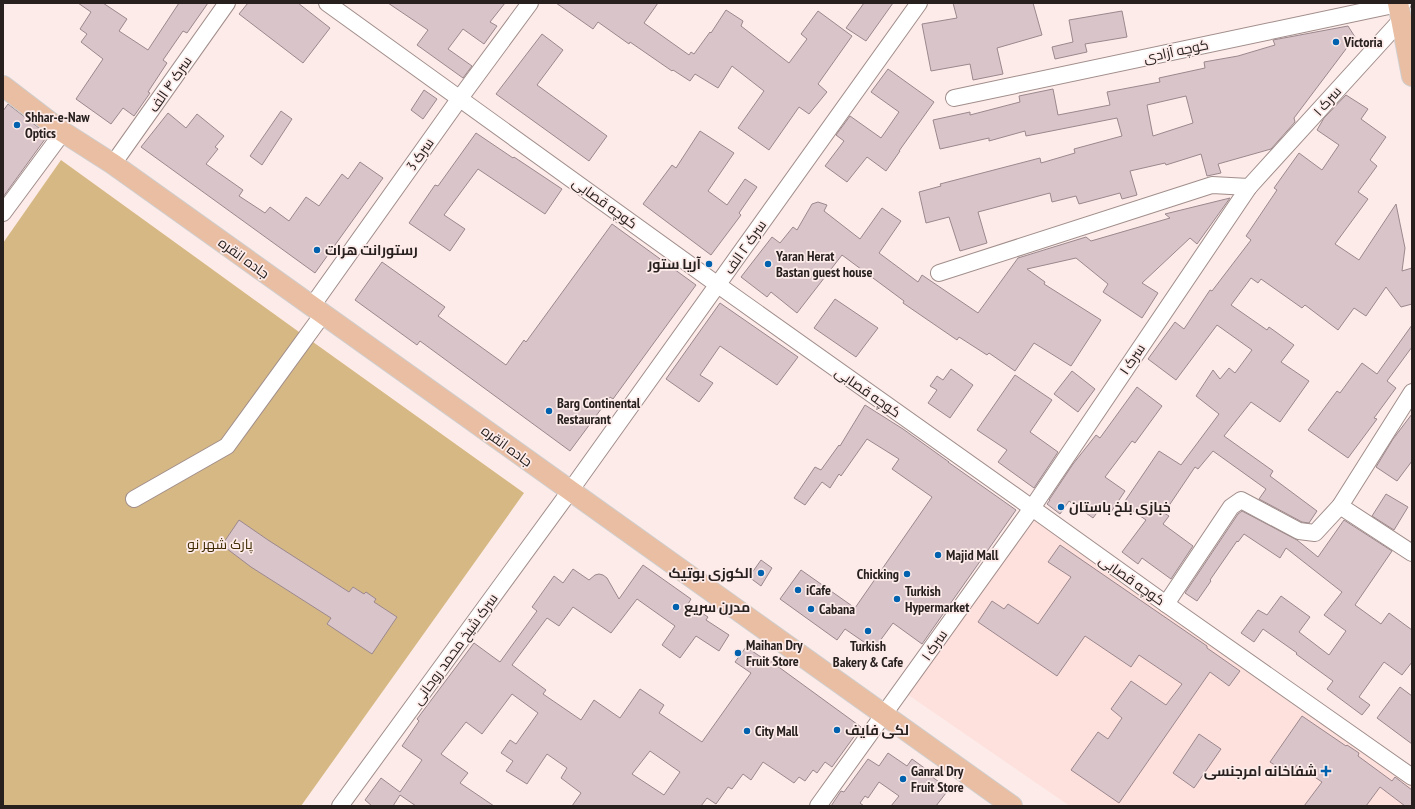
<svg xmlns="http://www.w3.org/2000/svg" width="1415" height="809" font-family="'PT Sans Narrow',Cairo,sans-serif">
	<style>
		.built { fill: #fee0dc }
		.green { fill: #d6b884 }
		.building { fill: #d8c4c9; stroke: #9b888e; fill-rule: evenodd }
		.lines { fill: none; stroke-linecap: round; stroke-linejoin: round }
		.minor-casing { stroke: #a18e8b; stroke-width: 18 }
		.major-casing { stroke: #cfcece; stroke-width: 22 }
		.minor { stroke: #fff; stroke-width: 16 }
		.major { stroke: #e9bea2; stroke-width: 20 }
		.poi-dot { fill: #0062ae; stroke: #fcebe9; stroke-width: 1.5 }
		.labels { text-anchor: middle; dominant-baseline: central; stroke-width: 3.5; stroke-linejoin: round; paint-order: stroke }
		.poi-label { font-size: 14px; font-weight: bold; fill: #27201f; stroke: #fcebe9; text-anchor: start }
		.street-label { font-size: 14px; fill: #27201f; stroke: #fcebe9 }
		.park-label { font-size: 14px; fill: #412c03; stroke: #fcebe9 }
	</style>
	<rect width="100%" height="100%" fill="#fcebe9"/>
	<!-- built -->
	<path class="built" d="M1031 516 1303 712 1287 735 1304 710 1412 787V806H1070L907 694Z"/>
	<!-- green -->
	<path class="green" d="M61 160 306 337 524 493 301 806H3V243Z"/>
	<!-- building -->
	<g class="building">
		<path d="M78 3H103L127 19 119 31 148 50 179 3H208L187 33 183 31 163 60 167 63 148 92 150 93 134 116 123 108 111 124 76 99 103 59 81 42 87 34 80 29 91 12Z"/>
		<path d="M248 3H298L330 28 303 63 239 14Z"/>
		<path d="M388 3H505L490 22 497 26 484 44 463 29 448 49 472 66 463 78 417 45 428 30Z"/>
		<path d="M556 3H658L644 23 689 55 691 52 694 54 710 32 711 33 726 10 743 21 741 26 789 63 807 39 801 34 818 11 852 36 818 84 827 92 809 114 799 107 769 150 738 128 764 91 732 66 718 88 695 74 690 81 673 70 672 71 630 42 629 44 598 22 593 29Z"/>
		<path d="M864 3H893L866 41 846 28Z"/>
		<path d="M953 3H1033L1042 35 997 48 1003 74 973 80 970 64 931 71 922 24 957 18Z"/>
		<path d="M1122 11 1127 37 1085 44 1087 52 1055 59 1052 47 1073 42 1069 20Z"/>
		<path d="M1348 26 1355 37 1294 118 1295 122 1271 149 1218 164 1221 173 1207 176 1201 154 1166 165 1165 163 1130 171 1137 195 1122 199 1120 193 1079 204 1076 196 1052 202 1050 193 978 212 987 243 960 251 949 217 926 223 919 192 941 186 940 184 1040 158 1041 163 1075 153 1074 149 1122 136 1117 118 1026 136 1025 131 989 141V138L940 149 933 120 970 112V115L1020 102 1019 96 1053 89 1058 115 1110 105 1107 92 1160 82 1159 78 1205 68 1204 62 1238 56 1275 45 1273 40ZM1186 96 1193 123 1153 136 1147 105Z"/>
		<path d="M542 34 563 50 537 85 607 136 589 161 496 94Z"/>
		<path d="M888 69 934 102 899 151H900L886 171 867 157 847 182 825 166 844 141 836 135 850 116 881 138 899 112 871 92Z"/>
		<path d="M424 90 437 99 423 119 411 110Z"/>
		<path d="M1346 95 1368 109 1361 119 1386 137 1370 160 1377 166 1358 192 1368 199 1335 244 1359 260 1396 204 1405 248 1402 271 1412 268V304L1401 307 1386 287 1366 316 1354 308 1338 330 1305 305 1302 308 1261 279 1258 283 1251 278 1231 305 1267 330 1269 327 1294 345 1281 362 1309 381 1280 422 1251 402 1224 436 1273 471 1270 476 1317 511 1309 523 1302 522 1259 499 1266 489 1213 451 1198 469 1195 467 1164 513 1169 516 1163 524 1193 546 1171 579 1142 558 1138 564 1122 552 1146 520 1123 504 1159 451 1181 465 1219 414 1196 396 1213 370 1220 379 1229 368 1235 373 1252 350 1217 325 1176 380 1148 359 1175 322 1184 329 1210 290 1212 291 1251 240 1246 236 1277 190 1274 188 1299 153 1322 170 1339 145 1317 130 1324 118Z"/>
		<path d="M8 104 48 135 3 197V111Z"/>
		<path d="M281 111 292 119 262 165 250 156Z"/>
		<path d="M168 113 186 128 197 114 224 136 215 147 218 149 206 164 243 190 239 196 265 213 270 207 289 221 306 197 319 206 342 174 348 179 360 162 383 178 315 273 141 147Z"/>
		<path d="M700 131 734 153 708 191 727 205 745 179 757 187 739 213 741 215 711 255 643 204 672 165 676 168Z"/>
		<path d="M476 133 513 158 514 157 562 189 545 214 478 169 444 215 465 229 450 251 409 223 435 185 438 186Z"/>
		<path d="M1230 198 1197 244 1190 238 1142 283 1158 293 1142 318 1103 292 1108 284 1076 258 1027 269 1045 282 1044 284 1101 320 1071 366 1034 343 1015 371 989 353 987 355 959 337 957 340 903 303 904 301 842 255 797 313 771 292 767 297 741 277 772 237 780 243 793 227 797 230 812 204 818 202 827 205 824 211 860 239 882 208 901 221 879 253 918 282 922 275 978 313 1018 258 1086 237 1091 241 1170 218 1165 214Z"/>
		<path d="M612 224 696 285 613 399 610 397 570 451 420 341 417 345 355 300 382 262 445 307 438 316 506 365 524 340 526 342Z"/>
		<path d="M835 299 878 328 856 357 814 328Z"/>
		<path d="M720 303 798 357 777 385 720 346 700 375 713 383 699 402 666 379Z"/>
		<path d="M1412 325V347L1387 381 1396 388 1374 418 1377 419 1348 458 1308 430 1337 391 1340 393 1362 363 1377 374Z"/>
		<path d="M951 369 973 385 950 418 928 403 937 390 930 386 937 376 943 380Z"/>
		<path d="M1072 371 1095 389 1078 412 1054 394Z"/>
		<path d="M1015 375 1052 400 1030 432 1058 452 1034 488 998 462 1007 450 977 430Z"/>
		<path d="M1137 387 1162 406 1135 443 1132 441 1105 477 1125 491 1111 512 1102 506 1093 518 1069 501 1060 514 1047 504 1050 500H1049L1073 464 1096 435 1100 438Z"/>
		<path d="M865 405 903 429 949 462H948L1016 510 922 644 893 623 874 649 845 629 837 640 780 599 801 570 855 608 932 497 892 469 899 459 867 439 841 476 839 474 830 488 822 482 805 505 794 498 815 467 821 470 839 445 840 446Z"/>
		<path d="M1412 414V461L1397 481 1376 467 1393 439Z"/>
		<path d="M1386 494 1408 507 1394 530 1372 516Z"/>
		<path d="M1242 511 1297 540 1318 557 1344 520 1392 551 1355 605 1381 624 1389 613 1412 630V662L1402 675 1384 662 1359 697 1370 705 1362 715 1327 689 1333 681 1296 654 1297 653 1263 629 1254 642 1241 633 1258 610 1267 615 1281 596 1310 617 1299 632 1329 655 1346 631 1324 615 1342 592 1286 548 1280 558 1244 534 1238 542 1237 541 1210 580 1211 581 1197 601 1185 593 1238 514Z"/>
		<path d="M239 520 268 540 349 592 353 587 364 594 366 592 376 599 374 602 397 617 372 654 327 624 331 618 251 567 222 545Z"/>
		<path d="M1060 545 1207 646V648L1240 671 1229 686 1210 672 1119 803 1071 770 1098 732 1108 739 1122 718 1111 709 1131 681 1166 705 1182 684 1139 655 1131 667 1085 636 1057 676 978 622 992 601 1004 609 1008 604 1038 624 1071 577 1048 562Z"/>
		<path d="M761 560 772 568 761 586 749 577Z"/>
		<path d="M643 565 691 599 688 604 708 617 706 620 729 635 719 651 696 636 680 658 662 645 675 626 637 599 611 633 573 607 559 626 547 618 512 665 546 690 543 694 581 720 594 700 620 718 640 689 664 705 659 713 702 742 751 673 735 662 746 647 764 659 765 657 861 727 832 767 825 762 817 773 813 770 805 781 799 777 794 783 763 762 751 780 743 774 732 789 728 787 716 804 707 798 701 806H572L581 793 561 778 567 768 547 754 527 784 506 771 513 761 501 753 510 740 516 744 538 713 512 694 482 734 466 722 441 754 468 773 460 783 494 806H416L400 795 393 806H372L365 800 381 778 400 792 422 760 402 746 419 721 417 719 474 643 500 662 537 611 532 607 554 576 563 583 573 569 589 580 595 575 599 574 603 575 607 578 619 599ZM650 751 680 772 664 795 632 774Z"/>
		<path d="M1400 687 1412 696V744L1377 718Z"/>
		<path d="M1302 716 1346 746 1347 745 1359 753 1358 756 1392 781 1395 777 1412 790V806H1405L1380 787 1366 806H1304L1322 782 1297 765 1290 775 1270 762Z"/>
		<path d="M1199 734 1221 749 1194 788 1173 773Z"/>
		<path d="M888 753 907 766 912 759 930 772 928 774 949 789 936 806H891L899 796 879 782 868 798 865 796 860 803 864 806H831L841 791 844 792 868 759 879 766Z"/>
	</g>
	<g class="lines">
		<defs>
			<g id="minor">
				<path d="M327 3 718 285 1032 508 1166 604 1412 777"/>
				<path d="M954 98 1403 3"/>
				<path d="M113 164 227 3"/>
				<path d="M3 213 63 132"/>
				<path d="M939 273 1212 185 1249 187"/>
				<path d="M312 306 460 98 530 3"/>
				<path d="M134 499 227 446 323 314"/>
				<path d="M1340 506 1412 553"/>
				<path d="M1166 604 1231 507 1241 500 1299 531 1315 533 1340 506 1412 392"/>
				<path d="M340 806 570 491 919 3"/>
				<path d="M818 806 1032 508 1249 187 1401 20"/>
			</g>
			<g id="major">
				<path d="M1398 3 1412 76"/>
				<path d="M3 86 63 132 113 164 1012 806"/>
			</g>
		</defs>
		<!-- minor casing -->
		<use href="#minor" class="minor-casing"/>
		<!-- major casing -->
		<use href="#major" class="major-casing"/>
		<!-- minor -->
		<use href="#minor" class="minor"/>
		<!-- major -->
		<use href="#major" class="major"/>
	</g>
	<!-- markers -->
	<g class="poi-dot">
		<circle cx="1336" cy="42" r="4"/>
		<circle cx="17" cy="125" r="4"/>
		<circle cx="317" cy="250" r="4"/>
		<circle cx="709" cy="264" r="4"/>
		<circle cx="768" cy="264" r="4"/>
		<circle cx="549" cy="411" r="4"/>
		<circle cx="1061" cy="507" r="4"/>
		<circle cx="938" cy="555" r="4"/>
		<circle cx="761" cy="573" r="4"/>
		<circle cx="907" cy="574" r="4"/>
		<circle cx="798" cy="590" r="4"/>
		<circle cx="897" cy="599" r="4"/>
		<circle cx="676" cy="607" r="4"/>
		<circle cx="811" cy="609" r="4"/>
		<circle cx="868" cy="631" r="4"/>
		<circle cx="738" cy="653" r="4"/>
		<circle cx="837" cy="730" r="4"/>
		<circle cx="747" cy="731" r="4"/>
		<path d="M1324 765h4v4h4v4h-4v4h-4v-4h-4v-4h4z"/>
		<circle cx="903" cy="779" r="4"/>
	</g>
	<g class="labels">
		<!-- poi labels -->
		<g class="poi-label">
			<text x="1344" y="42">Victoria</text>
			<text x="25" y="117">Shhar-e-Naw<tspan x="25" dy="16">Optics</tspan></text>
			<text x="325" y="250">رستورانت هرات</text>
			<text x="776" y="256">Yaran Herat<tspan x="776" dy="16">Bastan guest house</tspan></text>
			<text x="701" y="264" text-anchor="end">آریا ستور</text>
			<text x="557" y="403">Barg Continental<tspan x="557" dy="16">Restaurant</tspan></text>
			<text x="1069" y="507">خبازی بلخ باستان</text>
			<text x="946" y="555">Majid Mall</text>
			<text x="753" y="573" text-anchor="end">الکوزی بوتیک</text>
			<text x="899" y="574" text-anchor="end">Chicking</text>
			<text x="806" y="590">iCafe</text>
			<text x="905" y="591">Turkish<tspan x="905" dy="16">Hypermarket</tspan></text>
			<text x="684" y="607">مدرن سریع</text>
			<text x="819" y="609">Cabana</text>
			<text x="746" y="645">Maihan Dry<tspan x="746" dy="16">Fruit Store</tspan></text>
			<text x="868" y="646" text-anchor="middle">Turkish<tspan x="868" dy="16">Bakery &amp; Cafe</tspan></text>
			<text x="845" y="730">لکی فایف</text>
			<text x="755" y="731">City Mall</text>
			<text x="911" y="771">Ganral Dry<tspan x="911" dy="16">Fruit Store</tspan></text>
			<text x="1317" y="771" text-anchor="end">شفاخانه امرجنسی</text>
		</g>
		<!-- street labels -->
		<g class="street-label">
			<text transform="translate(1176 51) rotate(-12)">کوچه آزادی</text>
			<text transform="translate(170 84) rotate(-55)">سرک ۴ الف</text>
			<text transform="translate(1327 101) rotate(-48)">سرک ۱</text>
			<text transform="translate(420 154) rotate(-55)">سرک 3</text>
			<text transform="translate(605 203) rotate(36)">کوچه قصابی</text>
			<text transform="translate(745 247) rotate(-55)">سرک ۲ الف</text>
			<text transform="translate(244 258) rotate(36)">جاده انقره</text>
			<text transform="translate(1132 359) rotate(-56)">سرک ۱</text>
			<text transform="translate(868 392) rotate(35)">کوچه قصابی</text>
			<text transform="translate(507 446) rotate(36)">جاده انقره</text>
			<text transform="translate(1132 580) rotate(35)">کوچه قصابی</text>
			<text transform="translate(934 645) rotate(-55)">سرک ۱</text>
			<text transform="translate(455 649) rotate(-54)">سرک شیخ محمد روحانی</text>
		</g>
		<!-- park labels -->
		<g class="park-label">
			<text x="220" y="544">پارک شهر نو</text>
		</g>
	</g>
	<!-- border -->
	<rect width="1415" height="809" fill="none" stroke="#27201f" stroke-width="8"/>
</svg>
